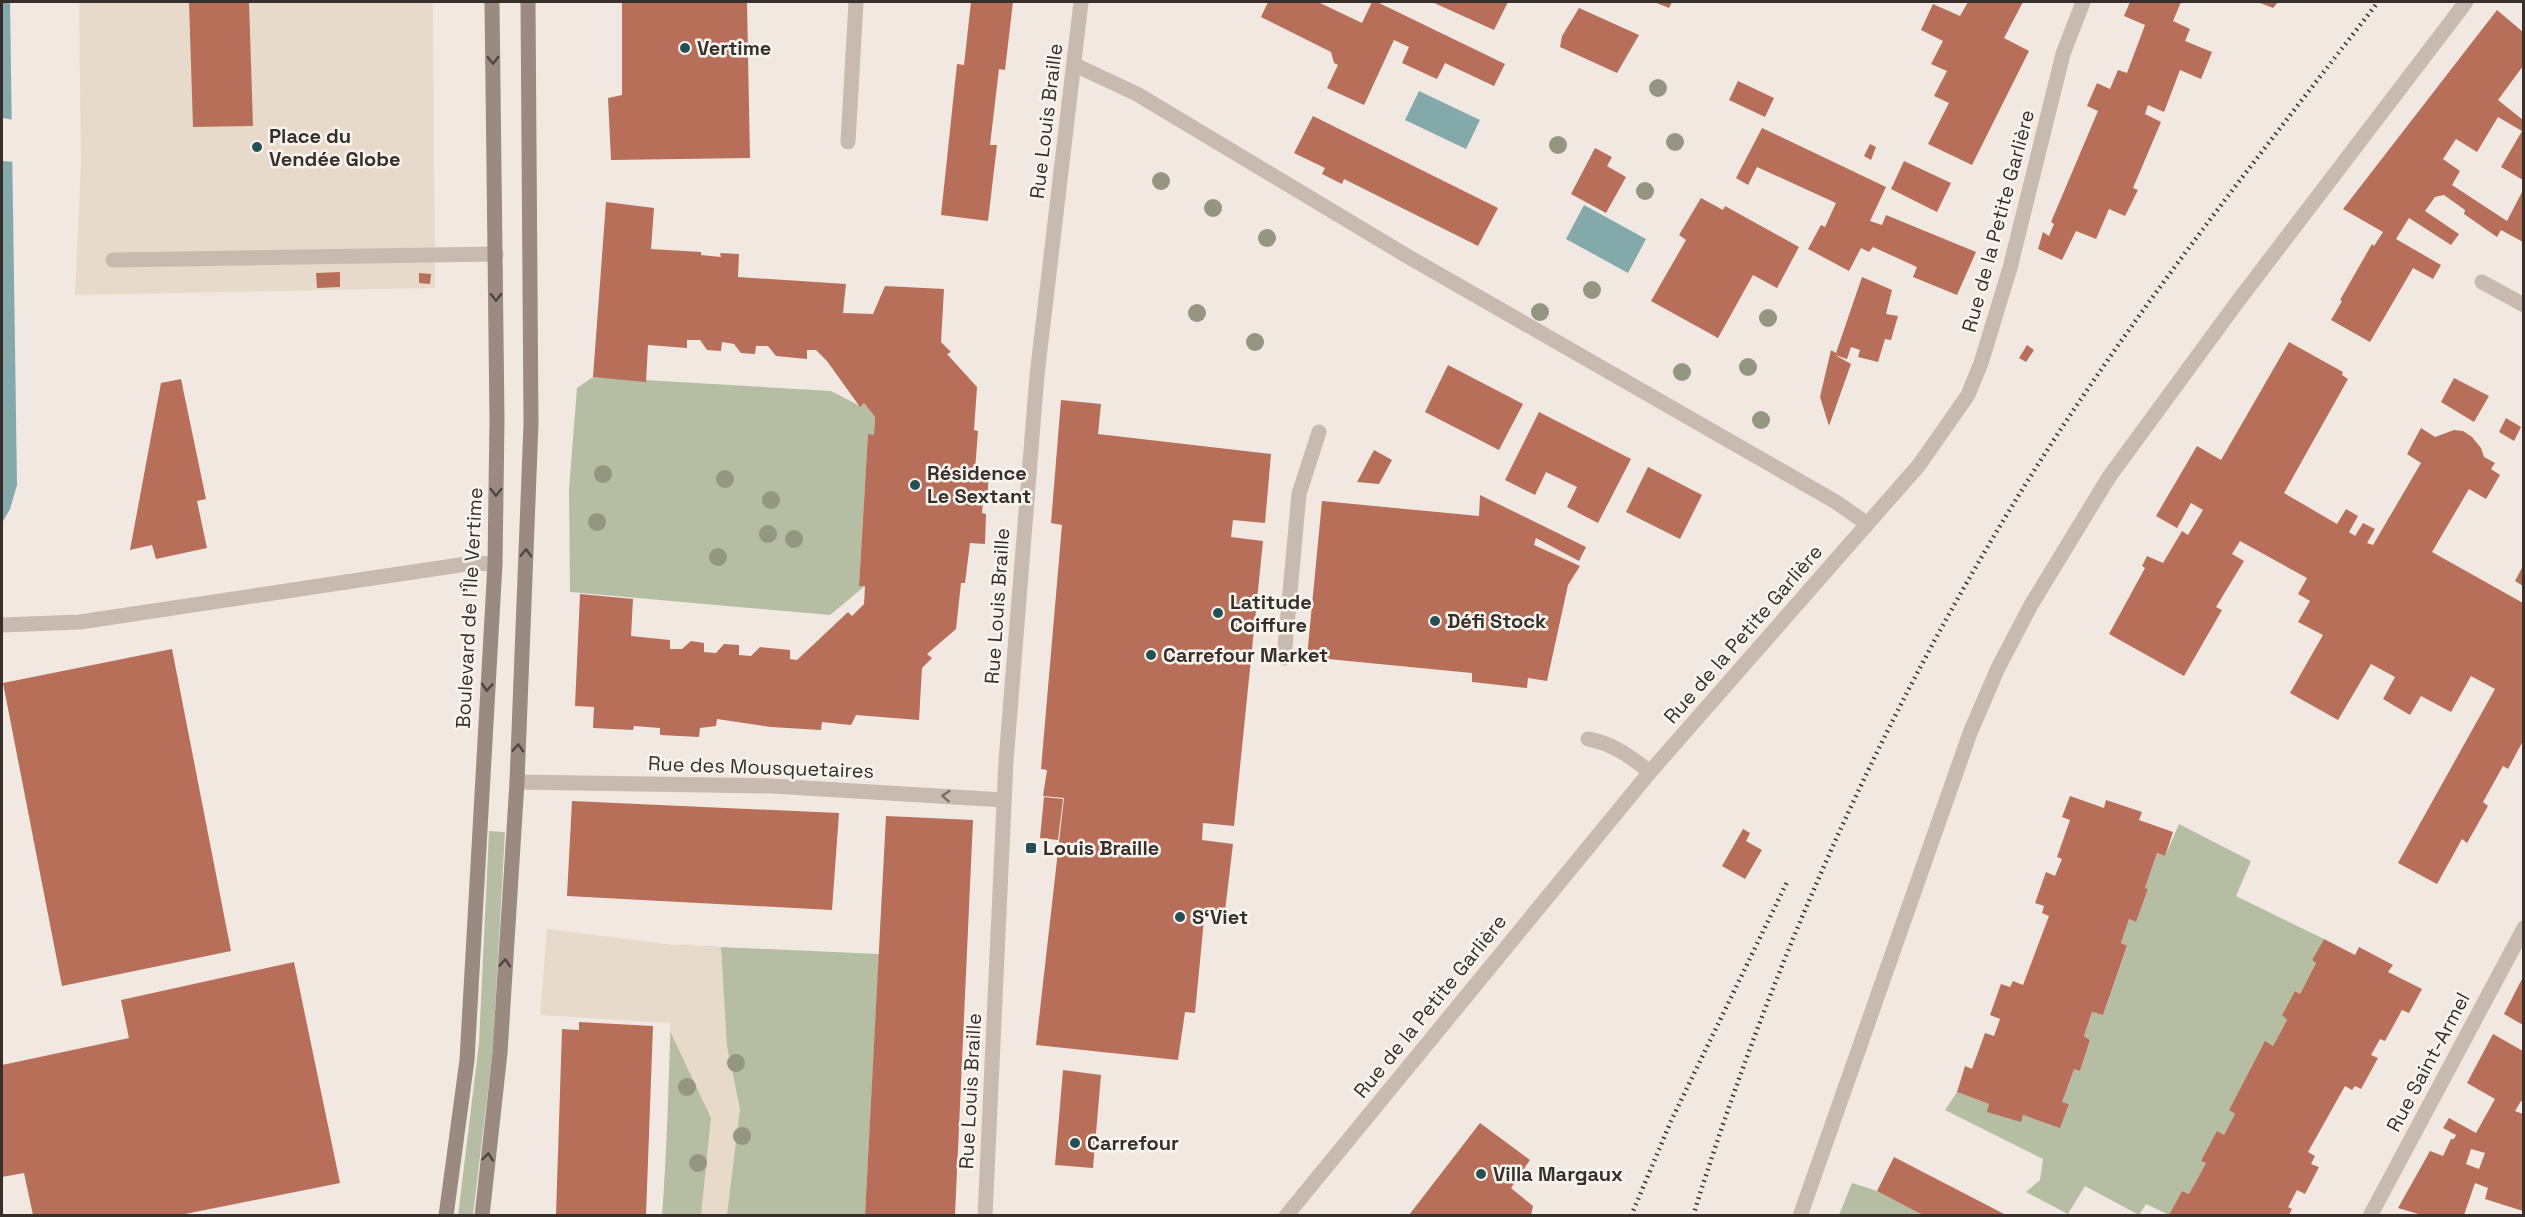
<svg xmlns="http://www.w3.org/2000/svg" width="2525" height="1217" font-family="'Space Grotesk',sans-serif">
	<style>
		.green { fill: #b5bea3 }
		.plaza { fill: #e7dacb }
		.water { fill: #84a9ab }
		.pier { fill: #f1e9e1 }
		.building { fill: #b86f59; fill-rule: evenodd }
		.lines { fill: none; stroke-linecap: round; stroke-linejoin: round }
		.service { stroke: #c8baae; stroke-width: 15 }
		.minor { stroke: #c8baae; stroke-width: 15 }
		.tertiary { stroke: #c8baae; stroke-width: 15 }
		.secondary { stroke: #9b8a80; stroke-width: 15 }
		.rail { stroke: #372f2c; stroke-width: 4.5; stroke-dasharray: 1.5 4.5; stroke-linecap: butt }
		.tree { fill: #949681 }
		.oneway { stroke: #504641 }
		.oneway2 { stroke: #786e66 }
		.poi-dot { fill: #265154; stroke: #f9f4ee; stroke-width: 2 }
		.labels { text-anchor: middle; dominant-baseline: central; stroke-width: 5; stroke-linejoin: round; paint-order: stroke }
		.poi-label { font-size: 20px; font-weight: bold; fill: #372f2c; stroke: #f9f4ee; text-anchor: start }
		.street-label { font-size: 20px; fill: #372f2c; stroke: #f9f4ee }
	</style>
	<rect width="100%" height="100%" fill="#f1e9e1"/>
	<!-- green -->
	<g class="green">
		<path d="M593 377 831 391 860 406 864 403 875 417 874 435H868L859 586H865L830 615 570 592 569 489 577 388Z"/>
		<path d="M2179 824 2251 861 2236 896 2324 939 2312 960 2316 963 2300 994 2295 991 2282 1015 2287 1020 2273 1046 2265 1042 2229 1110 2235 1114 2224 1135 2217 1132 2202 1161 2206 1163 2189 1194 2182 1191 2169 1215 2146 1204 2139 1215 2085 1186 2068 1214 2026 1192 2040 1180 2043 1159 1945 1110 1957 1092 1989 1104 2021 1121 2023 1115 2060 1127 2069 1104 2062 1102 2072 1068 2080 1071 2090 1040 2084 1036 2092 1012 2103 1015 2127 947 2121 943 2129 919 2136 922 2148 889 2145 888 2157 853 2165 856Z"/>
		<path d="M489 831 505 832 493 1049 473 1215 458 1216 479 1043Z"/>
		<path d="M674 945 879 954 865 1215 662 1216C669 1124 669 1037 674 945Z"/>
		<path d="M1852 1183 1877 1191 1924 1215H1839Z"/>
	</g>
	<!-- plaza -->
	<g class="plaza">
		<path d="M79 2H433L435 288 75 295 81 162Z"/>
		<path d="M547 929 674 945 721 947 727 1046 740 1109 727 1215H701L711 1118 670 1031V1023L540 1015Z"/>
	</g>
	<!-- water -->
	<g class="water">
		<path d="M2 2H10L17 485 10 509 2 523Z"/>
		<path d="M1419 91 1480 120 1466 149 1405 120Z"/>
		<path d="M1584 205 1646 239 1628 273 1566 239Z"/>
	</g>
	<!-- pier -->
	<path class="pier" d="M2 118 14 120 15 162 2 161Z"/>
	<!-- building -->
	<g class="building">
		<path d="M189 2H249L253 126 193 127Z"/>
		<path d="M622 2H747L750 158 611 160 608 98 622 95Z"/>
		<path d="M971 2H1013L1005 70 999 69 990 145H997L988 221 941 215 957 64 964 65Z"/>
		<path d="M1268 2H1318L1362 23 1372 2H1377L1505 64 1494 86 1445 63 1437 79 1402 63 1409 47 1394 40 1364 105 1327 88 1338 65 1334 63 1331 52 1261 17Z"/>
		<path d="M1432 2H1508L1494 30Z"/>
		<path d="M1654 2H1672L1669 8Z"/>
		<path d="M1968 2H2023L2004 38 2029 51 1972 165 1928 144 1949 103 1934 96 1947 71 1931 64 1943 41 1921 30 1933 4 1960 16Z"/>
		<path d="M2130 2H2181L2173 21 2190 29 2185 41 2212 52 2201 79 2180 70 2164 112 2148 105 2145 114 2161 122 2133 188 2138 190 2125 216 2109 209 2096 239 2076 231 2062 260 2038 249 2043 232 2049 236 2054 224 2051 222 2098 111 2087 106 2097 83 2110 89 2118 70 2127 73 2145 25 2124 16Z"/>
		<path d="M2258 2H2278L2273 8Z"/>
		<path d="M1579 8 1639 35 1617 73 1560 47 1562 36Z"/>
		<path d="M2497 10 2523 32V66L2498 100 2523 120V180L2501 167 2522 131 2498 117 2477 152 2456 139 2443 159 2460 171 2452 185 2507 221 2523 190V242L2501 230 2497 237 2464 214 2465 210 2444 195 2435 197 2425 211 2459 234 2451 245 2409 218 2396 239 2441 265 2433 279 2413 268 2370 342 2331 320 2342 301 2340 300 2372 244 2374 246 2383 232 2343 209Z"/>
		<path d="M1738 81 1774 98 1765 117 1729 100Z"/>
		<path d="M1313 116 1498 208 1478 246 1344 179 1342 184 1322 174 1325 168 1294 153Z"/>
		<path d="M1762 128 1886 187 1870 221 1882 225 1886 215 1976 252 1957 295 1913 277 1917 267 1873 247 1869 252 1861 248 1849 271 1808 249 1821 225 1825 227 1836 203 1757 167 1748 185 1736 178Z"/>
		<path d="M1870 144 1876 147 1871 160 1864 156Z"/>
		<path d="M1595 148 1612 157 1607 166 1626 177 1606 213 1571 194Z"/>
		<path d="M1904 161 1951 183 1937 212 1891 189Z"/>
		<path d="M1701 198 1723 210 1725 206 1799 247 1777 288 1753 275 1718 338 1651 301 1686 240 1679 235Z"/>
		<path d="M606 202 654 208 651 249 701 252V255L721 257 720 253 739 254 738 277 846 284 843 313 873 314 885 286 944 289 941 342 951 352 947 354 977 387 974 430 978 431 975 470 989 471 987 501H983L982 513 986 514 985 544 970 543 965 583H961L956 629 927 654 932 658 922 668 919 720 856 715 851 725 822 722 821 730 771 727 717 719 716 726 700 728 699 737 660 735V728L634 726 633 730 593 728 594 707 575 706 580 594 633 599 631 636 670 640V649H682L691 641 704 643V652L716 653 724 644 739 645V655L751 656 760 647 790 650V659L797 660 848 612 852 616 864 604 865 586H859L868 434 874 435 875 417 864 403 860 407 827 361 816 350H807V359L776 356 768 346H756L755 354 741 353 734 344 722 342 721 351 707 350 700 340H687V348L648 345 646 382 593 377Z"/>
		<path d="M340 272V287L317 288 316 273Z"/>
		<path d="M419 273 431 274 430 284 419 283Z"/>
		<path d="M1862 277 1892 290 1886 314 1898 316 1891 340 1885 339 1878 362 1858 357 1860 350 1851 347 1847 359 1835 355 1851 364 1829 426 1820 397 1831 350 1836 353Z"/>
		<path d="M2289 342 2343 372 2342 375 2348 379 2284 493 2337 524 2346 509 2358 516 2349 532 2355 536 2363 523 2375 529 2367 543 2373 545 2421 463 2407 454 2421 428 2435 437 2454 430 2463 431 2472 437 2481 448 2484 457 2495 463 2491 469 2500 475 2486 499 2469 489 2432 552 2523 603V741L2508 769 2503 766 2483 802 2488 806 2467 843 2462 839 2437 884 2398 863 2495 689 2471 676 2451 712 2421 696 2410 715 2383 699 2395 677 2371 664 2338 720 2290 693 2323 635 2298 622 2310 601 2298 594 2307 578 2240 541 2232 554 2244 561 2216 607 2222 610 2184 676 2109 634 2145 568 2142 566 2147 556 2163 563 2182 531 2188 535 2203 510 2191 503 2177 528 2156 516 2197 446 2221 460Z"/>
		<path d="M2027 345 2034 350 2026 362 2019 358Z"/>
		<path d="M1448 365 1523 404 1499 450 1425 412Z"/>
		<path d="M2454 378 2489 396 2474 422 2441 402Z"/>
		<path d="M181 379 206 499 197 501 207 548 156 559 152 545 130 550 161 383Z"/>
		<path d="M1061 400 1101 404 1098 434 1271 454 1265 523 1233 520 1231 537 1263 541 1234 826 1203 823 1202 840 1233 844 1225 911 1205 909 1195 1013 1185 1012 1178 1060 1036 1045 1064 798 1043 796 1047 770 1041 769 1062 525 1051 523Z"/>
		<path d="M1539 412 1631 459 1598 523 1567 507 1577 487 1546 472 1535 495 1505 480Z"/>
		<path d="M2506 418 2521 427 2514 441 2499 432Z"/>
		<path d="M1374 450 1392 460 1379 484 1357 482Z"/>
		<path d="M1648 467 1702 495 1680 539 1626 512Z"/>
		<path d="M1480 495 1586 547 1579 561 1536 538 1534 545 1580 566 1568 585 1547 681 1528 678 1527 688 1472 682V673L1307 657 1322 501 1479 516Z"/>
		<path d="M2523 566V586L2515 581Z"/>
		<path d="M172 649 231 951 62 986 3 683Z"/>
		<path d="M2070 796 2104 808 2106 800 2142 812 2139 820 2173 832 2165 856 2157 853 2145 888 2148 889 2136 922 2129 919 2121 943 2127 946 2103 1015 2092 1012 2084 1036 2090 1040 2080 1071 2074 1069 2062 1102 2069 1104 2060 1128 2023 1115 2021 1122 1987 1112 1989 1104 1957 1092 1965 1066 1972 1069 1985 1033 1994 1036 2000 1019 1990 1015 2001 984 2010 987 2013 981 2023 985 2049 916 2042 913 2044 906 2035 903 2046 872 2055 876 2062 859 2057 857 2070 820 2062 817Z"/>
		<path d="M1044 797 1063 799 1058 840 1040 838Z"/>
		<path d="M572 801 839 813 832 910 567 896Z"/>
		<path d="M886 816 973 820 955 1215H865Z"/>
		<path d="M1743 829 1750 833 1746 841 1762 850 1745 879 1722 866Z"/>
		<path d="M2324 939 2355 955 2359 947 2393 965 2388 972 2422 989 2409 1013 2402 1010 2385 1041 2380 1039 2371 1055 2378 1058 2361 1089 2355 1086 2352 1090 2345 1086 2308 1152 2315 1156 2311 1164 2319 1167 2305 1194 2297 1190 2288 1207 2292 1209 2289 1215H2169L2182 1191 2189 1194 2206 1163 2201 1161 2217 1131 2224 1135 2235 1114 2229 1110 2265 1041 2273 1046 2287 1020 2282 1015 2295 991 2300 994 2316 963 2312 960Z"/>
		<path d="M294 962 340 1183 180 1215H33L24 1173 2 1177V1065L129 1038 121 1000Z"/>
		<path d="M2523 977V1025L2504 1014Z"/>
		<path d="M579 1022 653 1026 646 1215H556L562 1029 579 1030Z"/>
		<path d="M2493 1034 2523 1051V1102L2521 1101 2515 1111 2523 1114V1211L2485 1199 2488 1188 2475 1183 2464 1215H2422L2398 1208 2430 1151 2443 1156 2451 1139H2454L2456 1135 2443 1128 2449 1118 2476 1133 2495 1099 2467 1083ZM2471 1149 2485 1153 2479 1169 2466 1164Z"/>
		<path d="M1063 1070 1101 1075 1093 1168 1055 1165Z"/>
		<path d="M1480 1123 1530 1160 1511 1188 1533 1206 1531 1215H1409Z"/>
		<path d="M1894 1157 2006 1215H1923L1894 1200 1877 1191Z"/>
	</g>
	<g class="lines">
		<!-- service -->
		<g class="service">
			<path d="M848 142 856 2"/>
			<path d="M113 260 496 254"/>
			<path d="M2 625 80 622 346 582"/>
			<path d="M1284 658 1299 494 1319 432"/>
			<path d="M1588 739C1612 743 1631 757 1650 772"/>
		</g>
		<!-- minor -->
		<g class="minor">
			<path d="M1075 65 1137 94 1407 256 1836 502 1866 523"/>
			<path d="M2482 282 2524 305"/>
			<path d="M346 582 473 563 495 564"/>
			<path d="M517 782 772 786 1004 800"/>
			<path d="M985 1216 1006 761 1037 375 1081 2"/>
			<path d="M2370 1216 2524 928"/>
		</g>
		<!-- tertiary -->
		<g class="tertiary">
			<path d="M1286 1216 1650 772 1919 465 1968 395 1981 363 2010 268 2063 54 2083 2"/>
			<path d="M1800 1216 1970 733 1998 668 2031 605 2109 477 2238 301 2466 2"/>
		</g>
		<!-- secondary -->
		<g class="secondary">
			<path d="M446 1216 467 1060 495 564 497 420 492 2"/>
			<path d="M482 1216 500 1053 517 782 531 424 528 2"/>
		</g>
		<!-- rail -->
		<g class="rail">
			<path d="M1631 1216 1671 1121 1788 880"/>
			<path d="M1693 1216C1774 956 1887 704 2032 474 2136 309 2259 156 2378 2"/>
		</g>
	</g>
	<!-- trees -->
	<g class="tree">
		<circle cx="1658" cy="88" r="9"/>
		<circle cx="1675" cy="142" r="9"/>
		<circle cx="1558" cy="145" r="9"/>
		<circle cx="1161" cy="181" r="9"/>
		<circle cx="1645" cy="191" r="9"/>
		<circle cx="1213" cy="208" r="9"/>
		<circle cx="1267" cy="238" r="9"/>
		<circle cx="1592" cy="290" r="9"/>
		<circle cx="1540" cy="312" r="9"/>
		<circle cx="1197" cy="313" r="9"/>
		<circle cx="1768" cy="318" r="9"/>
		<circle cx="1255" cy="342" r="9"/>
		<circle cx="1748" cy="367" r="9"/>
		<circle cx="1682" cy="372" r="9"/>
		<circle cx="1761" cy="420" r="9"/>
		<circle cx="603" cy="474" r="9"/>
		<circle cx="725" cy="479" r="9"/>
		<circle cx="771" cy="500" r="9"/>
		<circle cx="597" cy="522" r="9"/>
		<circle cx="768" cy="534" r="9"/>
		<circle cx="794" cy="539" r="9"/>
		<circle cx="718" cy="557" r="9"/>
		<circle cx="736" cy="1063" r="9"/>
		<circle cx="687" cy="1087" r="9"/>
		<circle cx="742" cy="1136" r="9"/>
		<circle cx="698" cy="1163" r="9"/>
	</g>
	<!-- one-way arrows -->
	<defs><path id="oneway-chevron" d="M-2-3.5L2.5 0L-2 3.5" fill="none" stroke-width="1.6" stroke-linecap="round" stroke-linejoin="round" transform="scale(1.5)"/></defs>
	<g class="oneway">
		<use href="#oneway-chevron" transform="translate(493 60) rotate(89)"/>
		<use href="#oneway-chevron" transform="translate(496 297) rotate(89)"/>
		<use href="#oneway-chevron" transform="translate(496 492) rotate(91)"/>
		<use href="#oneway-chevron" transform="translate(526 553) rotate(-88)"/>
		<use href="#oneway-chevron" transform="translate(487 687) rotate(94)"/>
		<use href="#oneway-chevron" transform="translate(518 748) rotate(-87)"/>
		<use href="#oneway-chevron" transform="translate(505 963) rotate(-87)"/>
		<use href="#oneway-chevron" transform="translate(488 1157) rotate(-84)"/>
	</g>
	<use class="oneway2" href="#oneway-chevron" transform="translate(946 796) rotate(-177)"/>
	<!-- markers -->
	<g class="poi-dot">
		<circle cx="685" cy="48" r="6"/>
		<circle cx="257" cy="147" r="6"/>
		<circle cx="915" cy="485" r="6"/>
		<circle cx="1218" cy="613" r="6"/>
		<circle cx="1435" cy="621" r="6"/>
		<circle cx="1151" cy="655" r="6"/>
		<rect x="1025" y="842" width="12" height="12" rx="3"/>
		<circle cx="1180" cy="917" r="6"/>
		<circle cx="1075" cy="1143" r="6"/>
		<circle cx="1481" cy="1174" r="6"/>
	</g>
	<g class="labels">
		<!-- poi labels -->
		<g class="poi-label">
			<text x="697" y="48">Vertime</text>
			<text x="269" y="136">Place du<tspan x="269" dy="23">Vendée Globe</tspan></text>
			<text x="927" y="473">Résidence<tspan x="927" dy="23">Le Sextant</tspan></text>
			<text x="1230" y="602">Latitude<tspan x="1230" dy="23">Coiffure</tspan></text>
			<text x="1447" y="621">Défi Stock</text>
			<text x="1163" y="655">Carrefour Market</text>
			<text x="1043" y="848">Louis Braille</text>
			<text x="1192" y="917">S‘Viet</text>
			<text x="1087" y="1143">Carrefour</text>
			<text x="1493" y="1174">Villa Margaux</text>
		</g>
		<!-- street labels -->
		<g class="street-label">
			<text transform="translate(1046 121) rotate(-83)">Rue Louis Braille</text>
			<text transform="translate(1998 221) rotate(-75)">Rue de la Petite Garlière</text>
			<text transform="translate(997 606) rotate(-86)">Rue Louis Braille</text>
			<text transform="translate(469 608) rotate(-87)">Boulevard de l'Île Vertime</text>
			<text transform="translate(1743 634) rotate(-49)">Rue de la Petite Garlière</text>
			<text transform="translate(761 767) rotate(2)">Rue des Mousquetaires</text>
			<text transform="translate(1430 1006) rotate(-51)">Rue de la Petite Garlière</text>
			<text transform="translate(2428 1062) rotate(-62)">Rue Saint-Armel</text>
			<text transform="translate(970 1091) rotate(-87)">Rue Louis Braille</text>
		</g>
	</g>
	<!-- border -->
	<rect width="2525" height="1217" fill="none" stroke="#372f2c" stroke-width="6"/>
</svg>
